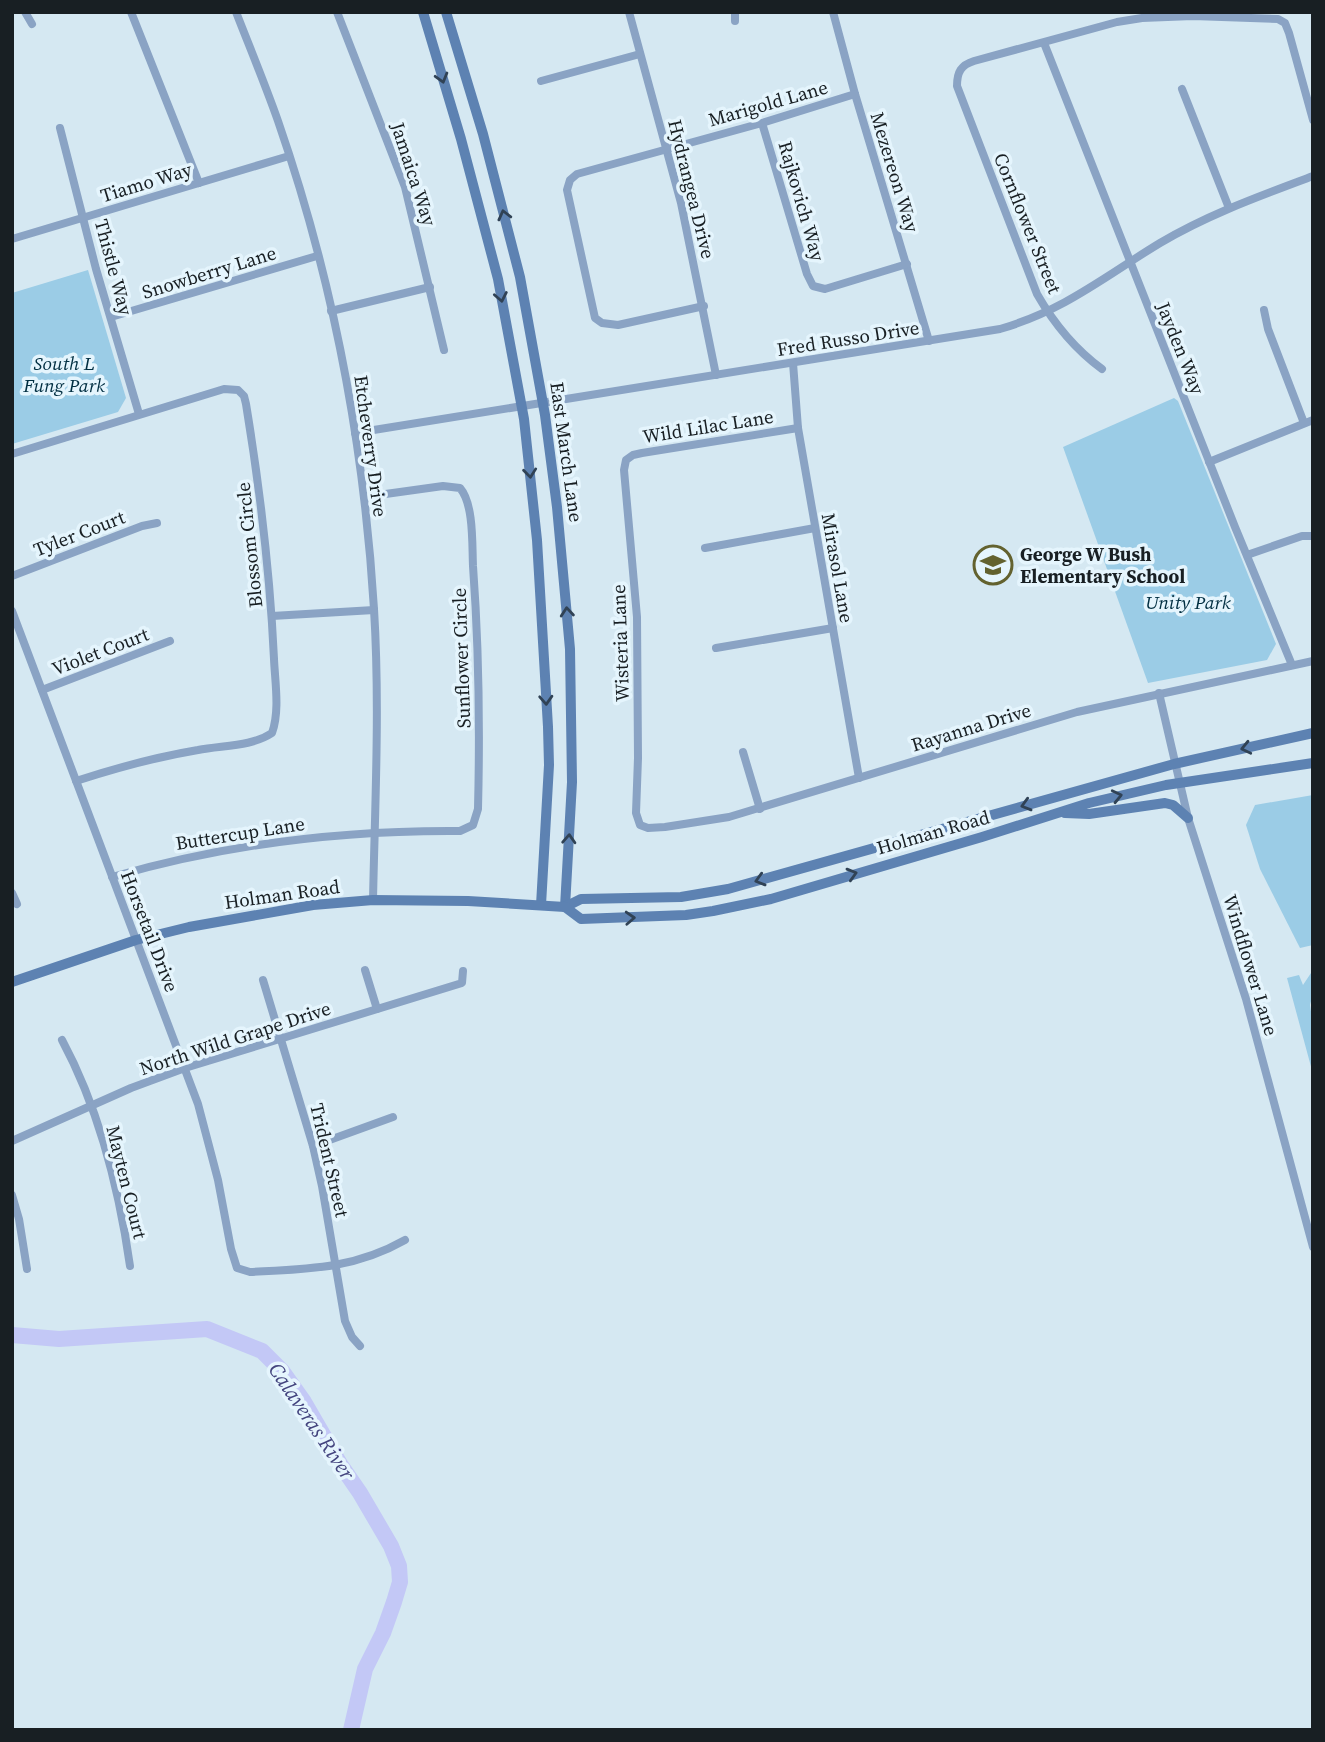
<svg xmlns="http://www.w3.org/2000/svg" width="1325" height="1742" font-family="'Source Serif 4',serif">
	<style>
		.green { fill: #9bcce6 }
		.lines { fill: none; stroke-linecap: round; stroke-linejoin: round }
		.river { stroke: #c3c8f6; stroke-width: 16 }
		.street { stroke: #8aa3c4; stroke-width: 8 }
		.secondary { stroke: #5d82b2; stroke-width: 10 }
		.oneway { stroke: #304255 }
		.labels { text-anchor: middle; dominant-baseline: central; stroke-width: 7; stroke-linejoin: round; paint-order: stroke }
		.street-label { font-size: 19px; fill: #181f23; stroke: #e5f5fd }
		.park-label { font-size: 19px; font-style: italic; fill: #002e41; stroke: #e5f5fd }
		.poi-label { font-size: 19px; font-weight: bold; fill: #181f23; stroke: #e5f5fd; text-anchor: start }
		.water-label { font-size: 21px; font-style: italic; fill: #43447e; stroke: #e5f5fd }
	</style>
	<rect width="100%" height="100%" fill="#d5e8f2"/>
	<!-- green -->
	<g class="green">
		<path d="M88 270 126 398 118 412 12 444V293Z"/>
		<path d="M1174 398 1178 401 1276 644 1267 660 1148 683 1063 447Z"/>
		<path d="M1313 795V945L1300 948 1260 869 1246 825 1255 805Z"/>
		<path d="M1313 970V993L1310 1005 1313 1025V1074L1287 978 1299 975 1303 985Z"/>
	</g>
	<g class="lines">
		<!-- river -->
		<path class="river" d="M12 1335 59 1339 207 1329 262 1351 282 1371 304 1402 340 1464 360 1493 391 1546 399 1566 400 1582 394 1602 383 1633 365 1669 351 1730"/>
		<!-- street -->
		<g class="street">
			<path d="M25 12 32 24"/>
			<path d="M131 12 199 183"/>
			<path d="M236 12C250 48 265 84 278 121 332 277 364 444 374 609 380 706 375 803 373 900"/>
			<path d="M337 12 405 187 444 350"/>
			<path d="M629 12 681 203 716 375"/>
			<path d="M833 12 855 94 929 341"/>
			<path d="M735 21V12"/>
			<path d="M1044 43 1235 527 1292 665"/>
			<path d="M541 81 640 54"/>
			<path d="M1182 89 1229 208"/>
			<path d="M762 123 807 274 813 286 825 289 907 264"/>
			<path d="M60 128 96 269 139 414"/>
			<path d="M12 239 289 156"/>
			<path d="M704 306 618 325 602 323 595 318 567 190 570 180 577 174 762 123 855 94"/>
			<path d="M1264 310 1268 329 1304 423"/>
			<path d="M331 311 430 287"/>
			<path d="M111 317 317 256"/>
			<path d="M793 363 798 428 859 778"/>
			<path d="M1102 369C1076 350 1053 322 1037 294L957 86C957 72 961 65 974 61L1117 22 1142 18 1193 16 1278 19 1285 23 1289 33 1313 120"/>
			<path d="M798 428 642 453 633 455 626 460 624 470 637 617 638 758 636 813 640 825 648 828 665 827 729 817 1077 712 1313 661"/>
			<path d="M355 433 1000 329C1065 310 1104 277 1160 243 1209 214 1260 196 1313 176"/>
			<path d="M12 454 224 389 238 390 244 396 246 404C260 489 270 573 274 659 275 682 280 711 272 733 251 747 222 745 198 750 156 757 116 768 76 781"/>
			<path d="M1209 462 1313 420"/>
			<path d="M705 548 815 528"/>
			<path d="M1247 555 1302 536H1313"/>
			<path d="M12 576 142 526 157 523"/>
			<path d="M12 611 198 1104 218 1180 231 1249 237 1268 250 1272C308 1269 354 1269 405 1240"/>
			<path d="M272 616 374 610"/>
			<path d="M716 648 833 628"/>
			<path d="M42 690 170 641"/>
			<path d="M1159 693 1188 818 1246 999 1313 1247"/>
			<path d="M743 752 760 809"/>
			<path d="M112 877C226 844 341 830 460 831L473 825 478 809C480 728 479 648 473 566 472 545 474 504 460 488L443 486 364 497"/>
			<path d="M12 893 17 904"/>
			<path d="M365 970 377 1009"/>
			<path d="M263 980 313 1146 322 1186 345 1321 352 1337 360 1346"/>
			<path d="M62 1040C99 1109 119 1188 130 1266"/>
			<path d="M12 1141 131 1088 185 1068 462 983 463 971"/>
			<path d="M313 1146 393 1117"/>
			<path d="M12 1195 19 1219 27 1269"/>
		</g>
		<!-- secondary -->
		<g class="secondary">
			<path d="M423 12 461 139 498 279 524 419 537 540 548 727 549 765 541 905"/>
			<path d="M446 12 483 134 520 277 545 415 557 507 570 649 572 782 565 907"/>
			<path d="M1065 813 1089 814 1165 803 1173 805 1188 818"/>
			<path d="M565 907 581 899 681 897 728 889 1174 764 1313 733"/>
			<path d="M12 982 136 940 189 927 313 905 373 900 468 901 565 907 581 919 686 915 713 911 771 899 982 837 1089 803 1166 785 1313 763"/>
		</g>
	</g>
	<!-- one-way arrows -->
	<defs><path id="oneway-chevron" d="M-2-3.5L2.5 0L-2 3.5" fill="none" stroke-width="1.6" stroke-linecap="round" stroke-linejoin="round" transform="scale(1.75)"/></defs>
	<g class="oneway">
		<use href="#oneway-chevron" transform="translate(442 78) rotate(74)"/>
		<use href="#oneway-chevron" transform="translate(504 215) rotate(-104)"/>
		<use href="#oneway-chevron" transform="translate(501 297) rotate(79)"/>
		<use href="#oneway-chevron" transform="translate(530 473) rotate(84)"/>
		<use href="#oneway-chevron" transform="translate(567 612) rotate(-95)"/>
		<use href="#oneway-chevron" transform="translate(546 700) rotate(87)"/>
		<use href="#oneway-chevron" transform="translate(1246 748) rotate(167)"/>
		<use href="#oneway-chevron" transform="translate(1117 796) rotate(-13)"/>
		<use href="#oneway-chevron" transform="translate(1026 805) rotate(164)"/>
		<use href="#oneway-chevron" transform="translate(569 839) rotate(-87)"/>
		<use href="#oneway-chevron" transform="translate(852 874) rotate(-16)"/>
		<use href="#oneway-chevron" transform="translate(760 880) rotate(164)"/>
		<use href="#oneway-chevron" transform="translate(630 918) rotate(-3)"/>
	</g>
	<!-- icons -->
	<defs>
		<symbol id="school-ring" viewBox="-11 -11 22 22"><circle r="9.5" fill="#e5f5fd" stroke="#63622f" stroke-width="1.5"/><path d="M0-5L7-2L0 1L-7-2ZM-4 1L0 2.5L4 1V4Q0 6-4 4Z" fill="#63622f"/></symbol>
	</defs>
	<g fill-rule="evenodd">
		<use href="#school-ring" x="971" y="543" width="44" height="44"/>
	</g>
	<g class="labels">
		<!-- street labels -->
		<g class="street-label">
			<text transform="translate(768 103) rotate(-16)">Marigold Lane</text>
			<text transform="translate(895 172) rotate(73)">Mezereon Way</text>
			<text transform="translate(414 174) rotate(72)">Jamaica Way</text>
			<text transform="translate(146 182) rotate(-17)">Tiamo Way</text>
			<text transform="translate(692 189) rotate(76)">Hydrangea Drive</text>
			<text transform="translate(802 201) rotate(74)">Rajkovich Way</text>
			<text transform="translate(1028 223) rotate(68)">Cornflower Street</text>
			<text transform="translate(114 267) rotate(75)">Thistle Way</text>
			<text transform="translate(209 272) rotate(-17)">Snowberry Lane</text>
			<text transform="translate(848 338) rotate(-9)">Fred Russo Drive</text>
			<text transform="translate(1181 348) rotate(68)">Jayden Way</text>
			<text transform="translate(708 426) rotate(-9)">Wild Lilac Lane</text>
			<text transform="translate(371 446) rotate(82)">Etcheverry Drive</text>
			<text transform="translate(567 452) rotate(82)">East March Lane</text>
			<text transform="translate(79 533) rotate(-21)">Tyler Court</text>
			<text transform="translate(249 545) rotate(-96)">Blossom Circle</text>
			<text transform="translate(838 568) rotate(80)">Mirasol Lane</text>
			<text transform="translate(620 643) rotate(-92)">Wisteria Lane</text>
			<text transform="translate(100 651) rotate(-21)">Violet Court</text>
			<text transform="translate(461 658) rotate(-92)">Sunflower Circle</text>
			<text transform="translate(971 727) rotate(-17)">Rayanna Drive</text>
			<text transform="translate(933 832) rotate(-16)">Holman Road</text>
			<text transform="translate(240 833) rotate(-9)">Buttercup Lane</text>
			<text transform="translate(282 894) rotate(-8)">Holman Road</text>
			<text transform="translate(150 931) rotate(69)">Horsetail Drive</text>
			<text transform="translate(1251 965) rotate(73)">Windflower Lane</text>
			<text transform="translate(235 1038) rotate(-18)">North Wild Grape Drive</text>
			<text transform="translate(330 1160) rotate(77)">Trident Street</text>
			<text transform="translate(127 1182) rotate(76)">Mayten Court</text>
		</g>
		<!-- park labels -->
		<g class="park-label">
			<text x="64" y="363">South L<tspan x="64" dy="22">Fung Park</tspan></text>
			<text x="1188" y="602">Unity Park</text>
		</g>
		<!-- poi labels -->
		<g class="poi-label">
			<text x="1020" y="554">George W Bush<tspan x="1020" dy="22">Elementary School</tspan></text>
		</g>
		<!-- water labels -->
		<g class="water-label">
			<text transform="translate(312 1421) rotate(56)">Calaveras River</text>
		</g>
	</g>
	<!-- border -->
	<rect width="1325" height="1742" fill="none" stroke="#181f23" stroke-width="28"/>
</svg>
